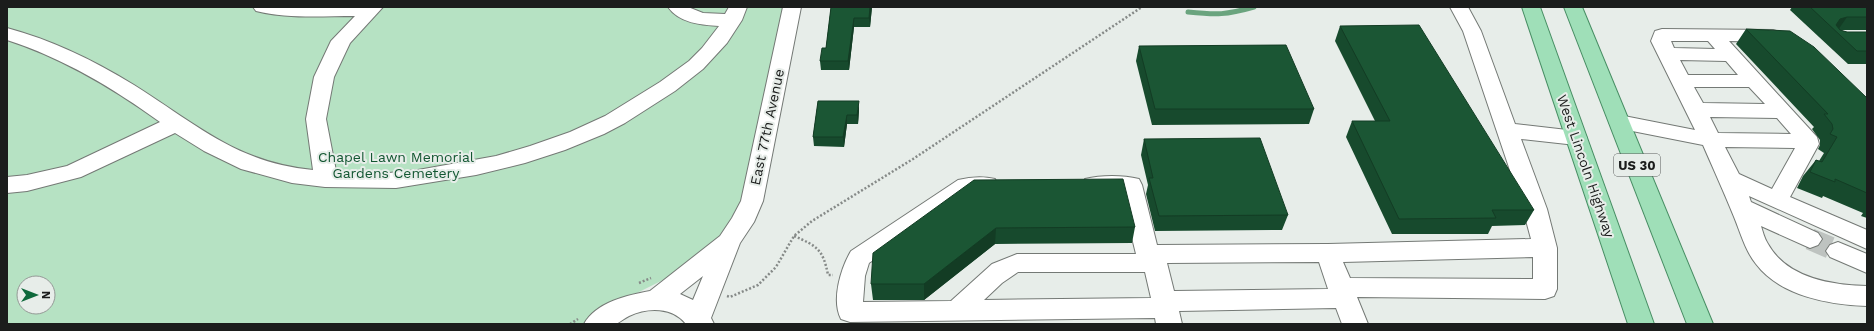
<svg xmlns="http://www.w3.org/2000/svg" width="1874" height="331" font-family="'Work Sans',sans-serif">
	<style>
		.green { fill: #b6e2c3; fill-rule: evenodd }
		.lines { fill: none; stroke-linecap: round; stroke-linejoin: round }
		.stream { stroke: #6aa47e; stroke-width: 5 }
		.minor-tunnel { stroke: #bec3c0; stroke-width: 22; stroke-dasharray: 22 11; stroke-linecap: butt }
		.minor-casing { stroke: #747975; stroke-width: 2 }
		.major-casing { stroke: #478d63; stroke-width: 2 }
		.path { stroke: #868a88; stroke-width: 2.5; stroke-dasharray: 2 2; stroke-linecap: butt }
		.minor { fill: #fff; fill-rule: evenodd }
		.major { fill: #9fdfb8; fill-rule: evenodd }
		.wall { fill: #174a2d }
		.shaded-wall { fill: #133c24 }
		.building { fill: #1b5634; stroke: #133c24 }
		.labels { text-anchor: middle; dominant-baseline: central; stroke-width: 4; stroke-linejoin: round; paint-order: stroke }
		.shield { fill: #e7ede9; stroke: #585b5a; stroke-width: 1 }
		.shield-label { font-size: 13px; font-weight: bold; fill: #1b1d1c }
		.street-label { font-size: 14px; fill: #1b1d1c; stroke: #e7ede9 }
		.park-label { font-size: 14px; fill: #135732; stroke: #e7ede9 }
	</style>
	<rect width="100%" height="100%" fill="#e7ede9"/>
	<!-- green -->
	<path class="green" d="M7 7H784L742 203 729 224 713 244 679 272 619 302 589 324H7ZM24 283H48V307H24Z"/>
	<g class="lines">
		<!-- stream -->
		<path class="stream" d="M1188 12C1217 15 1226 15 1254 7"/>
		<!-- minor-tunnel -->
		<path class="minor-tunnel" d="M1810 239 1838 251"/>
		<defs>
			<g id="minor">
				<path d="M253 7H383L350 43 334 77 326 119 336 171 389 173 418 170 496 156 530 146 570 132 605 116 660 82 689 61 702 48 719 26C701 25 679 23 668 7H688L703 13 725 14 729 7H747L742 20 727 43 703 69 675 91 625 123 604 134 565 150 525 163 476 175 396 188 325 187 292 183 241 169 204 151 175 133 81 177 27 191 7 193V177L27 175 67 166 160 122C113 88 63 58 7 40V28C52 40 95 61 134 85 196 124 237 163 313 170L306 119 314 77 331 41 355 16C323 16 288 19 256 11Z"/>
				<path d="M783 7H801L763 201 754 222 740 243 711 318 714 324H686C673 307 648 307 629 316 625 318 620 322 616 324 607 327 593 324 584 324 596 302 628 295 650 291L720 236 732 218 741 201ZM703 276 693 300 680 294Z"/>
				<path d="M1450 7H1468L1481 31 1515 124 1576 131 1584 133 1587 138 1584 143 1576 145 1521 139 1547 209 1557 248V289L1554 296 1545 299 1357 297 1368 324H1342L1336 308 1179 311 1182 324H1156L1155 318 850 322 841 319C831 300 841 268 851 251L958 180C970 177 983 176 995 179L998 185 995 191 971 194 869 263 865 276 863 302 951 301 992 264 1017 254H1136L1121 193H1093L1085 191 1082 185 1085 179C1101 175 1123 175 1139 179L1142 185 1157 245 1328 244 1531 239 1523 209 1463 31ZM1533 257V279L1350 278 1343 262ZM1319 262 1328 289 1174 291 1167 263ZM1018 272H1145L1151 298 984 300 1002 283Z"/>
				<path d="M1662 29 1773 30 1780 32 1782 36 1780 40 1773 42 1729 41 1817 137 1819 144 1790 197 1867 230V249L1749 196 1751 202 1818 233 1822 239 1818 245 1810 248 1761 226C1763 232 1764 238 1768 244 1787 278 1831 285 1867 286V306C1830 305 1780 296 1756 264 1744 249 1740 230 1732 212 1723 190 1713 168 1703 145L1612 127 1609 122 1612 117 1619 115 1695 130 1651 41 1655 31ZM1671 41H1708L1715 49 1674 48ZM1680 60 1726 61 1738 75H1688ZM1694 87H1749L1765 104 1703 103ZM1710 117 1777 118 1791 134 1718 133ZM1725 147 1795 148 1772 189 1739 174Z"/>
				<path d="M1838 242 1867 254V273L1830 257 1826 251 1830 245Z"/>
			</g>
			<g id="major">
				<path d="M1522 7H1540L1654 324H1628Z"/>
				<path d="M1564 7H1582L1713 324H1687Z"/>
			</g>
		</defs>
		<!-- minor casing -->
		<use href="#minor" class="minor-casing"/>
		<!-- major casing -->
		<use href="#major" class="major-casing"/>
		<!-- path -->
		<g class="path">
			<path d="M794 236C817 246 823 249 828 275H833"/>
			<path d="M639 283 651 278"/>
			<path d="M727 296 730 297 758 285 776 267 794 236 812 221 913 159 1142 7"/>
			<path d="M570 324 578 319"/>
		</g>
		<!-- minor -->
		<use href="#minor" class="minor"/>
		<!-- major -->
		<use href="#major" class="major"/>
	</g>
	<!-- wall -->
	<g class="wall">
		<path d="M831 7H872L870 27H854L849 70H821L820 61 826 48Z"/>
		<path d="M1792 7H1867V30H1840L1847 32H1867V64H1848L1790 10Z"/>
		<path d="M1340 26 1534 210 1525 225 1492 226 1488 234H1392L1346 137 1352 121H1375L1335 41Z"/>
		<path d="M1746 29 1867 98V218L1861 216 1863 213 1823 196 1822 198 1797 188 1803 176 1816 160 1819 161 1824 153 1818 149 1820 145V140L1812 129 1814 127 1736 44Z"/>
		<path d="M1139 46 1314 109 1309 124 1152 125 1136 61Z"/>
		<path d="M818 101 859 110 858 124H847L844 147 814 146 813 137Z"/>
		<path d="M1144 139 1288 215 1282 230 1155 231 1146 194 1148 185 1141 155Z"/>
		<path d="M974 180 1135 227 1132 243 995 244 924 300H873L871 284Z"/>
	</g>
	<!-- shaded-wall -->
	<g class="shaded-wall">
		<path d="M870 7H872L870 27 869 18Z"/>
		<path d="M1847 17 1838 30 1833 28 1840 19Z"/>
		<path d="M854 18V27L849 70 848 61Z"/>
		<path d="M859 101V110L858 124 857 115Z"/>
		<path d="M847 115V124L844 147 843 137Z"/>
		<path d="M996 228 995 244 924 300V284Z"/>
	</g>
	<!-- building -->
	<g class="building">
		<path d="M831 7H870L869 18H854L848 61H820L822 48H826Z"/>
		<path d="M1810 7H1867V17H1847L1840 19 1836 25 1840 30 1847 32H1867V51H1857Z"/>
		<path d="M1419 25 1534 210H1492L1496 218 1399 219 1352 121H1390L1340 26Z"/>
		<path d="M1746 29 1790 31 1814 47 1867 98V193L1835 179V182L1810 172 1816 160 1822 162 1837 137 1830 134 1833 129 1832 124 1824 114H1828Z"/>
		<path d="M1286 45 1314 109H1155L1139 46Z"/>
		<path d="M818 101H859L857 115H847L843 137H813Z"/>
		<path d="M1260 138 1288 215 1159 216 1149 178H1153L1144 139Z"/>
		<path d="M1123 179 1135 227 996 228 924 284H871L873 253 974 180Z"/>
	</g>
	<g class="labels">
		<!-- shield labels -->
		<rect class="shield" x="1614" y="154" width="46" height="22" rx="3"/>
		<g class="shield-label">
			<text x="1637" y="165">US 30</text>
		</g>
		<!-- street labels -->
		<g class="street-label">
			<text transform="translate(767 127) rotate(-78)">East 77th Avenue</text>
			<text transform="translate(1586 166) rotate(71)">West Lincoln Highway</text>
		</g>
		<!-- park labels -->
		<g class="park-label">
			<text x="396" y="157">Chapel Lawn Memorial<tspan x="396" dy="16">Gardens Cemetery</tspan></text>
		</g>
	</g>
	<!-- border -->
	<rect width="1874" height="331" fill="none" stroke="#1b1d1c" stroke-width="16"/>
	<!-- north arrow -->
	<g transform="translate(36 295) rotate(90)"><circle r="19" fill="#e7ede9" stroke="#959a97"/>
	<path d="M0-3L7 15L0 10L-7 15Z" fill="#0d683a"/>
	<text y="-6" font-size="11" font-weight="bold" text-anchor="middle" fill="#1b1d1c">N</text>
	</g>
</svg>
